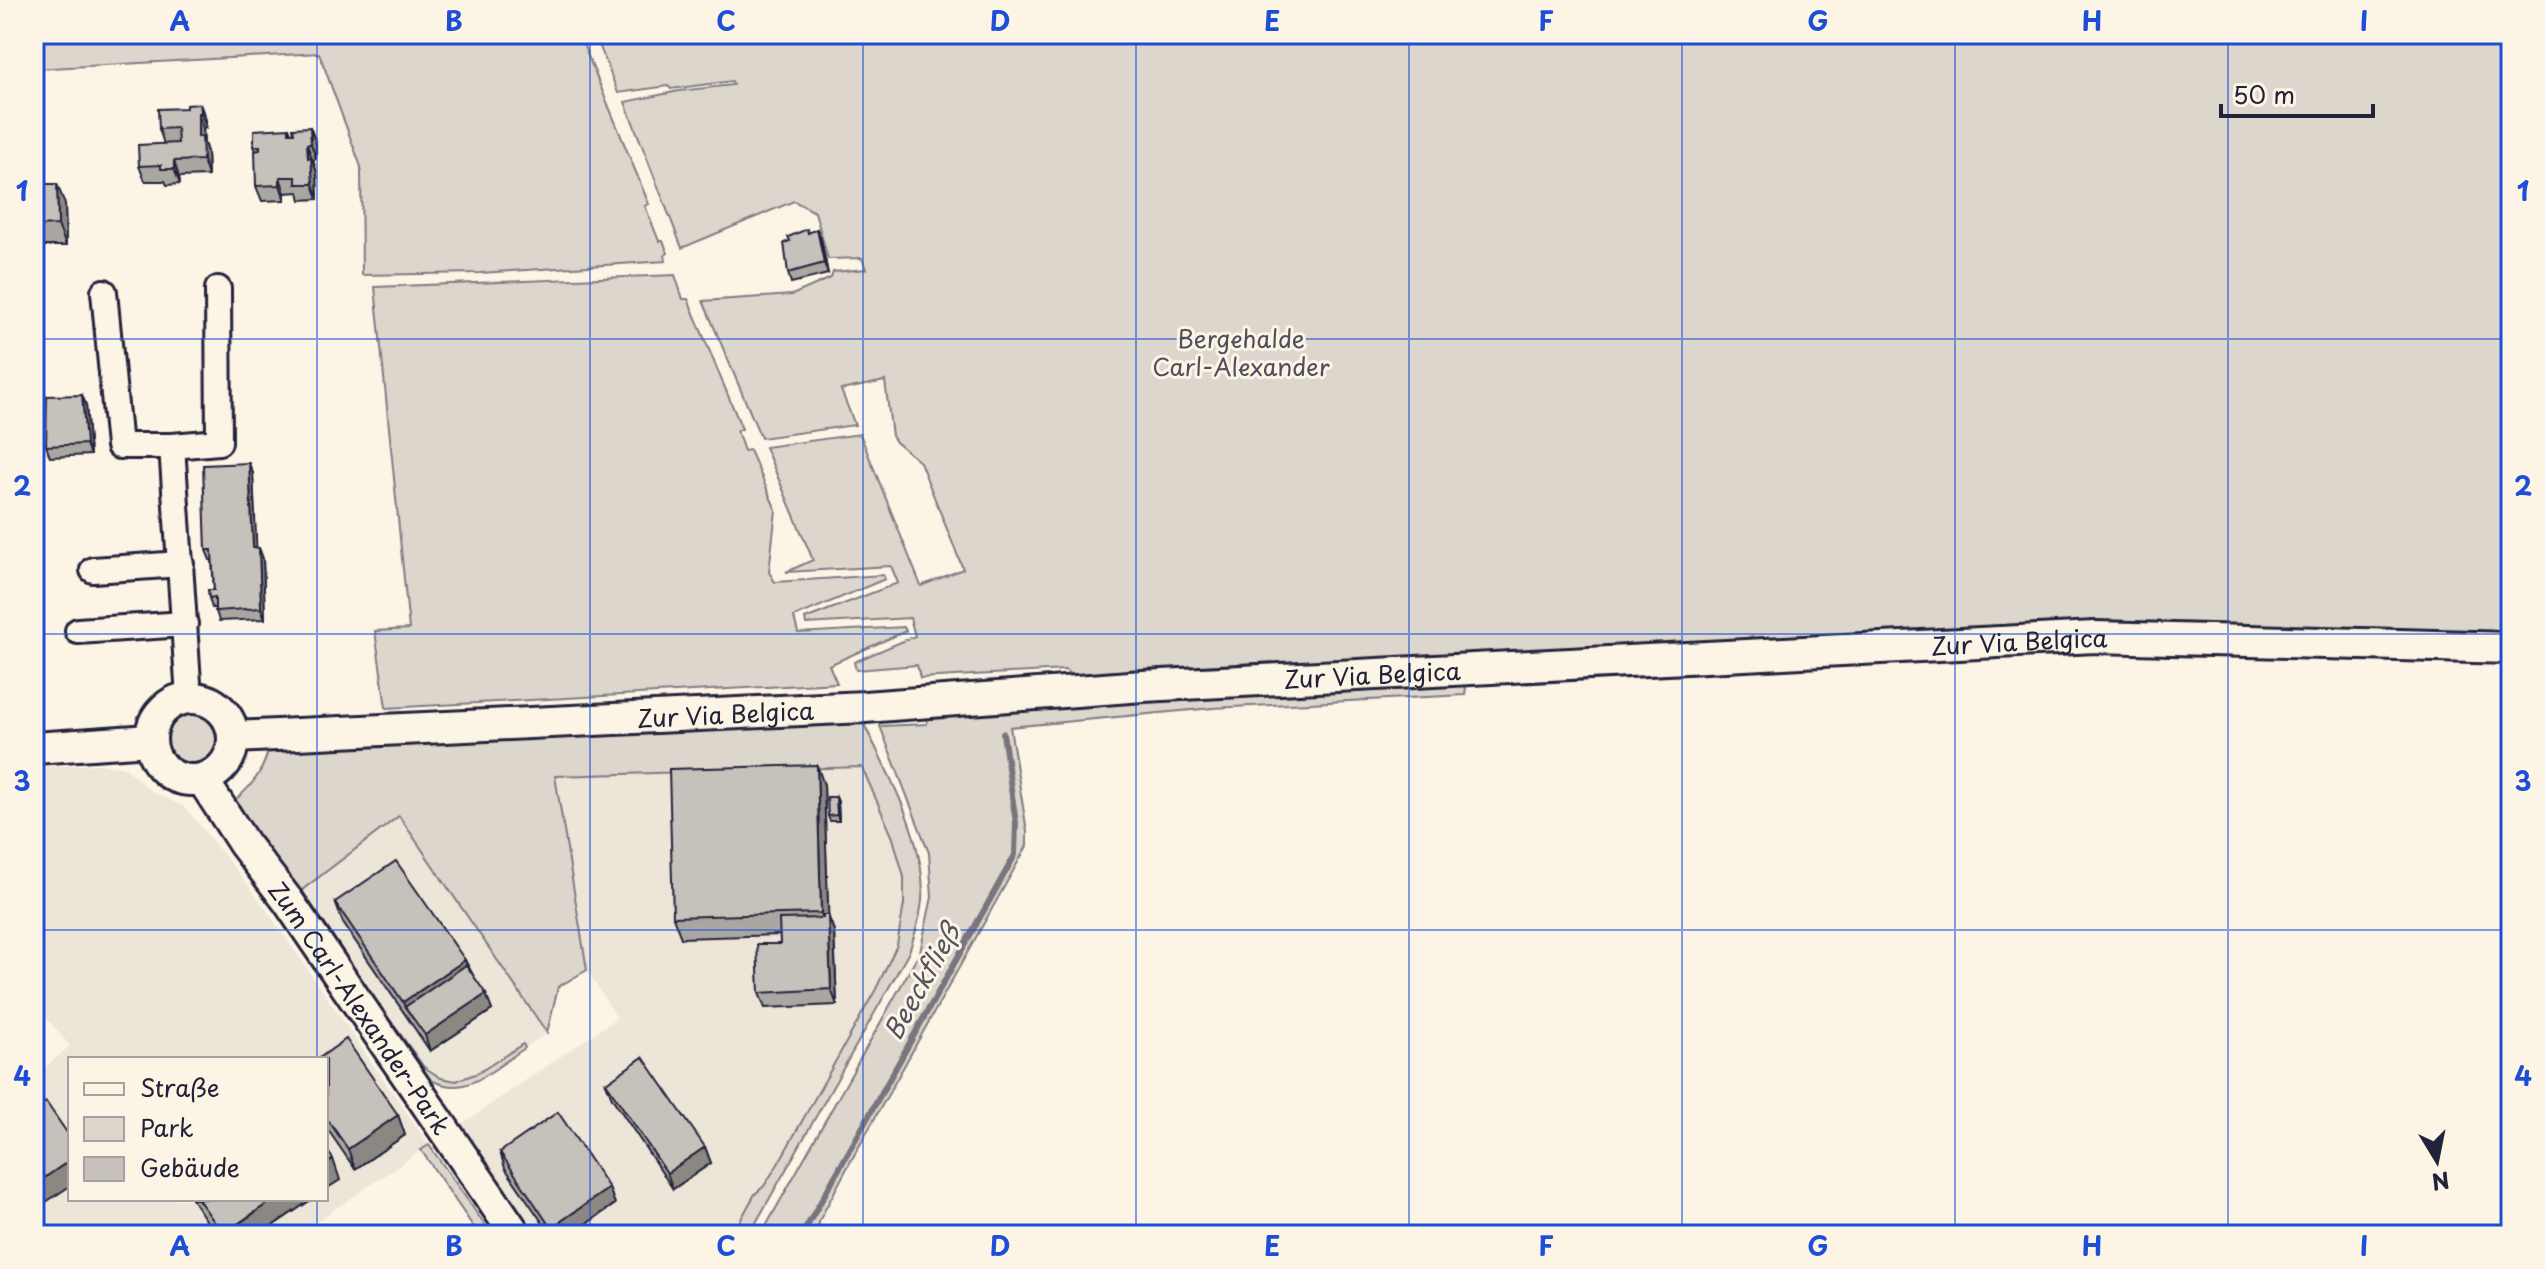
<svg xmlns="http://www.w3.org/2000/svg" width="2545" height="1269" font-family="'Playpen Sans',sans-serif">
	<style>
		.built { fill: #ece5d8; fill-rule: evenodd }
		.green { fill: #dcd6cc; stroke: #7f7c84; stroke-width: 2 }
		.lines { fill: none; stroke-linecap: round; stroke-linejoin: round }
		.stream { stroke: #78757e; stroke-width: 6 }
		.minor-casing { stroke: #22223b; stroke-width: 30 }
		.tertiary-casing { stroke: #22223b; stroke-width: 36 }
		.minor { stroke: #fcf5e5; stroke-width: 24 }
		.tertiary { stroke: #fcf5e5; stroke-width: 30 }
		.wall { fill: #aaa6a1; stroke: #22223b; stroke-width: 2 }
		.shaded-wall { fill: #8b8783; stroke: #22223b; stroke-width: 2 }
		.building { fill: #c6c1bb; stroke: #22223b; stroke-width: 2 }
		.grid { fill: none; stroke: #1d4ed8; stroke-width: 2; stroke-opacity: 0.55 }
		.labels { text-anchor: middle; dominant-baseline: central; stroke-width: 6; stroke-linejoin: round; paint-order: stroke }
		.park-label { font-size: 24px; fill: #504f5f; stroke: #fcf5e5 }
		.street-label { font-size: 24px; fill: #22223b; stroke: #fcf5e5 }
		.water-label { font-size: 26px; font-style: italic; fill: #545362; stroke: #fcf5e5 }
		.neatline { fill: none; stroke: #1d4ed8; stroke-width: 3 }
		.grid-label { font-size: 26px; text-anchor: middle; font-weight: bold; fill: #1d4ed8 }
	</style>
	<rect width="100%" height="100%" fill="#fcf5e5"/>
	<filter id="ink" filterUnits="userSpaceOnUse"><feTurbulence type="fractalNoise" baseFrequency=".0125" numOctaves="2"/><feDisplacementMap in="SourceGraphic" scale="16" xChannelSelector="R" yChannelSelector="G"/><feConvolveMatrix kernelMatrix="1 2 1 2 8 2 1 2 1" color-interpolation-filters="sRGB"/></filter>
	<g filter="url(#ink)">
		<!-- built -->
		<g class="built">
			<path d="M99 764 125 768 152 792 183 806 197 822 256 895 429 1145 297 1235H34V1077L70 1046 34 1003V767ZM70 1059H326V1199H70Z"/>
			<path d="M862 767 893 838 904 877V904L897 945 876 989 778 1164 764 1186 755 1194 732 1235H527L456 1128 617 1018 587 970 555 776Z"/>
			<path d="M399 816 547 1033 525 1048 522 1045 478 1073 456 1081 441 1078 424 1066 377 1002 302 890Z"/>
		</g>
		<!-- green -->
		<g class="green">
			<path d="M34 34H579L649 204 645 206 659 241H663L668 253 665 255 666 261 480 273 362 275 361 167 319 53 34 69Z"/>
			<path d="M595 34H2511V641L2449 640 1078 679 1065 670 920 678 917 665 856 670 854 662 915 636 910 618 806 624 805 619 898 583 891 566 786 572 813 560 765 447 860 434 921 586 963 569 920 462 896 442 892 436 885 381 841 390 855 425 761 438 703 301 792 295 831 278 833 272 866 269 862 258 828 259 815 212 794 201 682 248 625 102 679 91 733 85 732 81 671 89 668 86 618 93Z"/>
			<path d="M675 275 683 299H688L742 429 737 431 744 451 750 450 776 510 769 572 775 582 883 575 885 579 794 617 798 633 904 627 906 631 829 665 837 683 386 708 375 631 409 629 375 287Z"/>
			<path d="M1460 679 1466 687 1465 695 1213 708 1010 727 1027 831V846L847 1168 820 1219 816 1235H761L920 952 932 897 929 853 880 726 927 724V718L1061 706Z"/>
			<circle cx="192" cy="742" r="29"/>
			<path d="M862 720C886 769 917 824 922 878 925 904 917 928 909 952L749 1235H732L755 1194 764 1186 778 1164 876 989 897 945 904 904V877L893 838 862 767 555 776 587 970 558 987 547 1033 399 816 302 890 377 1002 424 1067 441 1078 456 1081 478 1073 523 1044 525 1048C485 1074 461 1106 416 1070L234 801C251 787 263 772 268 750Z"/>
			<path d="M429 1145 492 1235H479L421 1150Z"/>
		</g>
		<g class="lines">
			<!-- stream -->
			<path class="stream" d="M802 1235 1015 855 1016 823 1003 733"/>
			<defs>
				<g id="minor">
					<path d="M104 292 119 446H172L219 442 218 289"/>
					<path d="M172 446 189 697"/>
					<path d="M93 570 181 564"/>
					<path d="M78 631 185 624"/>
				</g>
				<g id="tertiary">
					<circle cx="192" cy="739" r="41"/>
					<path id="s1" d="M234 737 865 707 1143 686 2095 637 2511 648"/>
					<path d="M34 748 150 740"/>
					<path id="s2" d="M202 779 244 844 288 901 516 1235"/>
				</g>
			</defs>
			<!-- minor casing -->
			<use href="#minor" class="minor-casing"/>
			<!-- tertiary casing -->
			<use href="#tertiary" class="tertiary-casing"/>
			<!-- minor -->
			<use href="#minor" class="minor"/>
			<!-- tertiary -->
			<use href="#tertiary" class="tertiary"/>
		</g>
		<!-- wall -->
		<g class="wall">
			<path d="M200 104 206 120V128H203L204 143 207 152 208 176 179 177 180 184 167 185 165 181H145L139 166 164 144 159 129Z"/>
			<path d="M310 127 316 143V159L313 160 317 173 318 199 301 200 299 192 285 193V200L262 201 256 186V151L254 146 289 128 291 133H294Z"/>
			<path d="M34 164V184L65 204 66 246H34Z"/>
			<path d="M817 229 821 239 828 274 791 283 788 273 808 233Z"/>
			<path d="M82 395 86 405 90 455 50 457 46 446Z"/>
			<path d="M253 474 256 548H259L263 559 265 619 219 621 215 608H212L209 598 214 590 212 560H210L206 550Z"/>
			<path d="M824 785 828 915 834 931 837 1005 765 1008 759 993 780 944V935L681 938 673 917Z"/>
			<path d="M836 797 838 802 839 821H830L828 816Z"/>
			<path d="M335 902 465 960 492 1010 430 1051 343 923Z"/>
			<path d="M326 1059 398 1115 405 1135 355 1169 326 1127Z"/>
			<path d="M606 1083 705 1147 711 1163 673 1189 612 1098Z"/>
			<path d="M500 1152 609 1188 615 1204 570 1235H551L505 1168Z"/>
			<path d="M192 1199H312L259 1235H216Z"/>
		</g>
		<!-- shaded-wall -->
		<g class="shaded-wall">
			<path d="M200 104 206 120V128L201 113Z"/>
			<path d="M198 113 203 128 204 143 207 152 208 176 203 160 198 137Z"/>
			<path d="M310 127 316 143V159L311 144Z"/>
			<path d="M307 144 317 173 318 199 313 184 308 158Z"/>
			<path d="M174 161 179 177 180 184 174 169Z"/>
			<path d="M280 177 285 193V200L280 185Z"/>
			<path d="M57 184 65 204 66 246 58 225Z"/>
			<path d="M817 229 821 239 828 274 824 263Z"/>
			<path d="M82 395 86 405 90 455 86 444Z"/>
			<path d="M249 463 253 474 257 558 253 547Z"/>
			<path d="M259 548 263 559 265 619 261 608Z"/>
			<path d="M817 765 824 785 829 933 821 913Z"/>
			<path d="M836 797 838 802 839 821 837 815Z"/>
			<path d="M828 915 834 931 837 1005 831 989Z"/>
			<path d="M465 960 472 981 405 1007 403 1002Z"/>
			<path d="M486 994 492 1010 430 1051 425 1035Z"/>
			<path d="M398 1115 405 1135 355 1169 348 1149Z"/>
			<path d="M705 1147 711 1163 673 1189 667 1173Z"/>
			<path d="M333 1159 340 1180 326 1189V1164Z"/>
			<path d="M70 1160V1186L34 1210V1185Z"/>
			<path d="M609 1188 615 1204 570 1235H554L551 1228Z"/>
			<path d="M274 1199H312L259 1235H223Z"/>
		</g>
		<!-- building -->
		<g class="building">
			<path d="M200 104 201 113H198V137L202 136 203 160 174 161V169H161V165L139 166 138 145 178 143 177 128 159 129 158 109 186 108V105Z"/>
			<path d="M310 127 311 144H307L308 158 311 157 313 184H296V177H280V185L256 186 255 151 260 150V146H254V130L289 128V133H294L293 128Z"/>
			<path d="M34 184H57L58 225 34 226Z"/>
			<path d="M807 229 808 233 817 229 824 263 788 273 784 243 790 241 788 237Z"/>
			<path d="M82 395 86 444 46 446 47 396Z"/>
			<path d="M249 463 253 547 259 548 261 608 215 611V597L209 598 208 590H214L212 550H206L203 465Z"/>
			<path d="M817 765 821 913 673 917 669 769Z"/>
			<path d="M827 797H836L837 815 828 816Z"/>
			<path d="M396 861 465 960 403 1002 335 902Z"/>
			<path d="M823 915H828L831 989 759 993 757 944H780L779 919 823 918Z"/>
			<path d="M466 965 486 994 425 1035 405 1007Z"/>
			<path d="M346 1039 398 1115 348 1149 326 1117V1059H318Z"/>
			<path d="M643 1057 705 1147 667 1173 606 1083Z"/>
			<path d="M46 1102 70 1137V1160L34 1185V1111Z"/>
			<path d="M558 1112 609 1188 551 1228 500 1152Z"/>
			<path d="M326 1149 333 1159 326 1164Z"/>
			<path d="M198 1199H274L223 1234Z"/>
		</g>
	</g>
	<!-- grid -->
	<path class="grid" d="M317 34V1059M590 34V1235M863 34V1235M1136 34V1235M1409 34V1235M1682 34V1235M1955 34V1235M2228 34V1235M34 339H2511M34 634H2511M34 930H2511M317 1199V1235"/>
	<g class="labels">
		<!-- park labels -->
		<g class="park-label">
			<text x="1241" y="338">Bergehalde<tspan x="1241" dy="28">Carl-Alexander</tspan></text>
		</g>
		<!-- street labels -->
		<g class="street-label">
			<text stroke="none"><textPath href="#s1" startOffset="1788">Zur Via Belgica</textPath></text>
			<text stroke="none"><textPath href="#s1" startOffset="1140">Zur Via Belgica</textPath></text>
			<text stroke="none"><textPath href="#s1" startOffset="492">Zur Via Belgica</textPath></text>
			<text stroke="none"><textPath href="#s2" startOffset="278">Zum Carl-Alexander-Park</textPath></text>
		</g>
		<!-- water labels -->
		<g class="water-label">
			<text transform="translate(921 981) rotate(-61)">Beeckfließ</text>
		</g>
	</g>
	<!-- margin -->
	<rect width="2545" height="1269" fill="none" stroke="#fcf5e5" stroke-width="88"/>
	<!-- legend -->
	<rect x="68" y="1057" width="260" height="144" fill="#fcf5e5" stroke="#a5a1a1" stroke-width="2"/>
	<rect x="84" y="1083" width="40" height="12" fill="#fcf5e5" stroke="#a5a1a1" stroke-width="2"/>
	<text x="140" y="1097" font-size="24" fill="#22223b">Straße</text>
	<rect x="84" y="1117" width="40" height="24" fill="#dcd6cc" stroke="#a5a1a1" stroke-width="2"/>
	<text x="140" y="1137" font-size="24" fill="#22223b">Park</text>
	<rect x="84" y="1157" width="40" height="24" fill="#c6c1bb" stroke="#a5a1a1" stroke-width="2"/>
	<text x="140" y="1177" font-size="24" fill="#22223b">Gebäude</text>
	<!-- north arrow -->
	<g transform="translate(2437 1161) rotate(170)" stroke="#fcf5e5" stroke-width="6" paint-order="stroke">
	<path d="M0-6L14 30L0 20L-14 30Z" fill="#22223b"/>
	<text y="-12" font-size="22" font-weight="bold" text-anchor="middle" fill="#22223b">N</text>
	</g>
	<!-- scale -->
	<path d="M2221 104v12h152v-12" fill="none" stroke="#22223b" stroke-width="4"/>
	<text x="2233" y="104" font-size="24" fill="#22223b" stroke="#fcf5e5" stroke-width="6" paint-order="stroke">50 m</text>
	<rect x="44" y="44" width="2457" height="1181" class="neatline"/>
	<g class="grid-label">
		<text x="180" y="31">A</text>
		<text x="454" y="31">B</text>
		<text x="726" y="31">C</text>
		<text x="1000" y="31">D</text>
		<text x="1272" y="31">E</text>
		<text x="1546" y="31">F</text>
		<text x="1818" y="31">G</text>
		<text x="2092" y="31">H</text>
		<text x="2364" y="31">I</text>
		<text x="22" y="201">1</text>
		<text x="2523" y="201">1</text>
		<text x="22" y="496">2</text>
		<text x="2523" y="496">2</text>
		<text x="22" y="791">3</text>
		<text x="2523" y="791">3</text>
		<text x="22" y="1086">4</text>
		<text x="2523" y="1086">4</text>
		<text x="180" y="1256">A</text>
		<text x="454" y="1256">B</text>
		<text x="726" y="1256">C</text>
		<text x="1000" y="1256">D</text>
		<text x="1272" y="1256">E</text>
		<text x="1546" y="1256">F</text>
		<text x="1818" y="1256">G</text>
		<text x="2092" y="1256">H</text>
		<text x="2364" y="1256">I</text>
	</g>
</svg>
